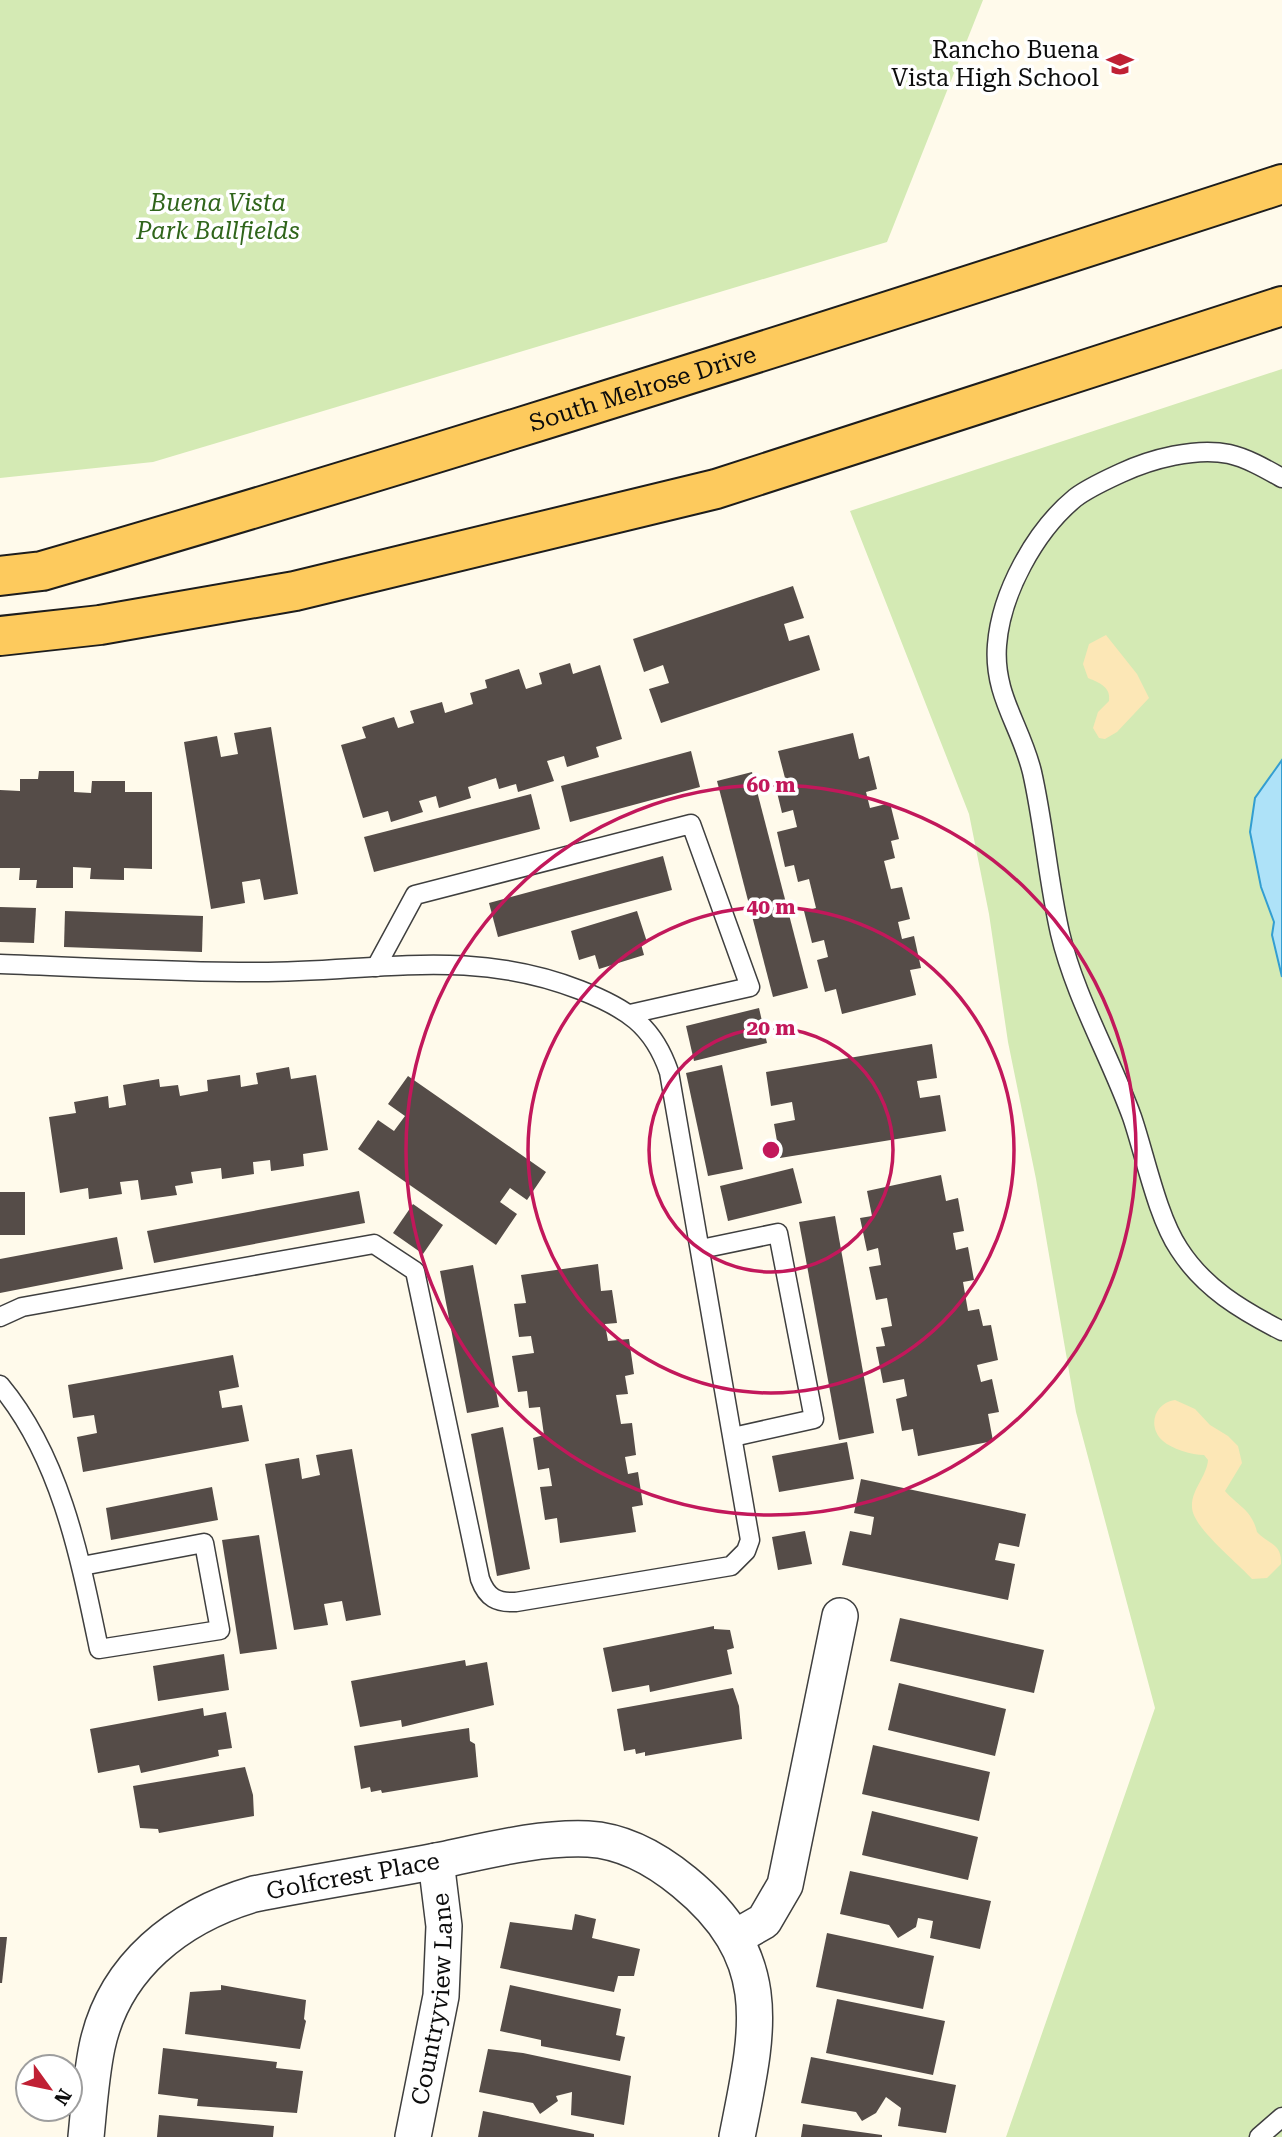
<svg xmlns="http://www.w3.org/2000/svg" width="1282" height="2137" font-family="'Roboto Serif',serif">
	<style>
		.green { fill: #d4eab4 }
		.sand { fill: #fce7b6 }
		.water { fill: #aee2f8; stroke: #339ed1; stroke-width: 2 }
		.building { fill: #554c48 }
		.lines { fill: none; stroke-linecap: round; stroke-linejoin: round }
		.lane-casing { stroke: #3f3f3f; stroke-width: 21 }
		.street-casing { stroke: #3f3f3f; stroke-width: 38 }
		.primary-casing { stroke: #1d1d1d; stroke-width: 42 }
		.lane { stroke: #fff; stroke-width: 18 }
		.street { stroke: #fff; stroke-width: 35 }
		.primary { stroke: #fdca5d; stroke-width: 38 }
		.ring { fill: none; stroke: #c2185b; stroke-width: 3.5 }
		.labels { text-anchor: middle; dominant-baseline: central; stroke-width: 7; stroke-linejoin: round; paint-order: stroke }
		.poi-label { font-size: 24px; fill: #0c0c0c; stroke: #fff; text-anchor: end }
		.park-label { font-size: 24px; font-style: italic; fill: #30651b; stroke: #fff }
		.street-label { font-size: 24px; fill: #0c0c0c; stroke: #fff }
		.centre { fill: #c2185b; stroke: #fff; stroke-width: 3.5 }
		.ring-label { font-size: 21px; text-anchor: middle; font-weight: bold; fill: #c2185b; stroke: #fff; stroke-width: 7; stroke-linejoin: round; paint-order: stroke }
	</style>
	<rect width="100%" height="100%" fill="#fffaeb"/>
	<!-- green -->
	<g class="green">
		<path d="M0 0H983L887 242 153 462 0 478Z"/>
		<path d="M1282 369V2137H1006L1155 1708 1076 1412 1036 1179 1008 1042 989 914 969 814 850 511Z"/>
	</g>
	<!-- sand -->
	<g class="sand">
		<path d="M1106 635 1137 674 1149 698 1117 732 1105 739 1099 738 1093 728 1098 712 1109 701C1111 687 1100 683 1088 678L1083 664 1089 644Z"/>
		<path d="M1175 1400 1195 1409 1210 1425 1228 1436 1238 1446 1242 1463 1225 1491C1238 1506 1252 1510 1257 1532 1269 1545 1282 1543 1281 1564L1267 1578 1252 1579C1238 1563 1192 1527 1192 1507 1191 1490 1207 1476 1208 1460L1204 1455C1192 1455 1172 1449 1163 1441 1147 1427 1154 1403 1175 1400Z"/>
	</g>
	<!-- water -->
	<path class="water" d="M1282 760V977L1272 935 1274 922 1261 887 1250 832 1255 798Z"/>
	<!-- building -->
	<g class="building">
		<path d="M793 586 804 618 784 624 789 641 809 635 820 670 661 723 649 689 669 683 663 665 644 672 633 639Z"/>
		<path d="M570 663 573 674 600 665 622 739 596 747 599 757 567 767 564 756 547 761 554 781 518 792 516 784 499 789 496 778 468 787 471 798 439 808 436 796 419 801 423 812 391 822 388 811 363 818 341 745 366 738 362 727 394 717 398 728 414 723 410 711 442 702 445 713 473 704 470 693 487 688 485 680 519 669 526 689 542 684 539 673Z"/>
		<path d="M271 727 298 894 264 900 260 879 242 882 245 903 211 909 184 742 217 736 221 757 238 754 234 733Z"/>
		<path d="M853 733 859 759 869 756 877 789 866 792 870 808 890 803 899 839 891 841 895 858 884 861 891 889 902 887 910 919 898 922 902 939 914 936 921 968 910 970 916 995 842 1014 836 989 825 992 817 960 828 957 824 940 812 943 804 911 816 908 809 879 798 882 794 865 785 867 777 832 797 827 793 810 782 813 774 780 785 778 778 751Z"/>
		<path d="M691 751 700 787 570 822 561 786Z"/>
		<path d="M39 771H74V792L91 793 92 781H125V792H152V869L124 868V880L90 879 91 868 73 867V888H36L37 880H19L20 868H0V790L20 791V779H38Z"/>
		<path d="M752 772 808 988 773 997 717 781Z"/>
		<path d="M531 794 540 829 374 872 364 837Z"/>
		<path d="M663 856 672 890 498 937 489 903Z"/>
		<path d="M0 907 36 908 34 943 0 942Z"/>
		<path d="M65 911 203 916 202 952 64 947Z"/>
		<path d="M637 911 647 942 641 944 644 955 599 969 595 955 579 960 571 931Z"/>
		<path d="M759 1008 767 1043 694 1061 686 1026Z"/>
		<path d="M932 1044 937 1078 917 1081 920 1098 940 1095 946 1131 780 1158 774 1124 795 1120 792 1102 771 1106 766 1072Z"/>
		<path d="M722 1065 743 1169 708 1176 686 1073Z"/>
		<path d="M289 1067 291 1079 316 1075 328 1150 303 1154 304 1166 271 1171 270 1160 253 1162 254 1174 222 1179 221 1168 191 1172 193 1183 175 1186 177 1195 141 1200 138 1180 120 1182 122 1194 89 1199 88 1188 60 1193 49 1117 76 1113 74 1102 108 1096 109 1108 126 1105 123 1085 159 1079 160 1087 178 1085 180 1096 208 1091 207 1080 240 1075 241 1087 258 1084 256 1073Z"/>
		<path d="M408 1076 546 1172 527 1200 510 1188 500 1202 517 1214 496 1245 358 1149 378 1120 394 1131 405 1116 388 1104Z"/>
		<path d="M793 1168 802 1203 728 1221 720 1186Z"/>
		<path d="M941 1175 946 1201 958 1198 964 1231 953 1233 956 1250 968 1247 974 1280 963 1282 968 1311 979 1309 983 1326 991 1325 998 1360 977 1365 981 1382 992 1379 999 1412 988 1414 993 1441 918 1456 913 1429 902 1431 896 1399 907 1396 904 1379 883 1383 876 1347 885 1346 881 1328 892 1326 887 1298 876 1300 869 1267 881 1265 878 1248 867 1251 860 1218 872 1216 867 1191Z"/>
		<path d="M359 1191 365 1223 154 1263 147 1231Z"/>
		<rect x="0" y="1192" width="25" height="43"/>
		<path d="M413 1204 443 1225 423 1254 393 1233Z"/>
		<path d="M835 1216 874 1433 839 1440 799 1222Z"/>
		<path d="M117 1237 123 1269 0 1293V1259Z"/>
		<path d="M598 1264 601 1291 612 1290 617 1323 605 1324 608 1341 629 1339 634 1374 625 1376 628 1394 616 1395 621 1424 632 1423 636 1455 625 1457 628 1474 638 1472 643 1505 632 1507 636 1532 560 1543 557 1518 545 1520 540 1487 552 1486 549 1468 538 1470 533 1438 544 1435 540 1407 529 1408 527 1391 518 1392 512 1356 534 1353 531 1336 519 1337 514 1304 526 1303 521 1275Z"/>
		<path d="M473 1265 499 1407 467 1413 440 1271Z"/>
		<path d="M233 1355 239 1387 219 1391 222 1408 242 1405 249 1441 83 1472 77 1437 97 1433 94 1415 73 1418 68 1385Z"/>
		<path d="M503 1427 530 1569 497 1576 471 1434Z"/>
		<path d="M847 1442 854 1479 779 1492 772 1456Z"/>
		<path d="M352 1449 381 1615 346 1621 342 1601 324 1604 328 1625 294 1630 265 1464 299 1458 302 1479 320 1475 316 1455Z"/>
		<path d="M861 1479 1026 1514 1019 1547 999 1543 995 1560 1015 1564 1008 1600 842 1565 850 1531 871 1535 874 1517 854 1513Z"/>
		<path d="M212 1487 218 1520 111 1540 106 1508Z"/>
		<path d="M805 1531 812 1564 778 1570 772 1537Z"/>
		<path d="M259 1535 277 1649 240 1654 222 1540Z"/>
		<path d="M900 1618 1044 1650 1034 1693 890 1661Z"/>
		<path d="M714 1626V1629L730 1630 734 1648 727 1650 732 1674 650 1692 649 1685 612 1692 603 1648Z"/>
		<path d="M224 1654 229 1690 158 1701 153 1666Z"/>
		<path d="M465 1660 466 1666 487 1662 494 1705 402 1727 401 1720 360 1727 351 1681Z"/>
		<path d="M899 1683 1006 1709 995 1756 888 1730Z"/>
		<path d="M733 1688 739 1706 742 1739 645 1756V1752L636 1754 635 1749 624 1751 617 1709Z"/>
		<path d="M203 1708 204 1716 226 1712 232 1748 218 1750 219 1756 141 1773 139 1765 98 1773 90 1729Z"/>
		<path d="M469 1728 470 1741 475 1744 478 1777 382 1793 381 1790 371 1792 370 1787 361 1789 354 1746Z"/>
		<path d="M873 1745 990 1772 979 1821 862 1794Z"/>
		<path d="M245 1767 253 1795 254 1816 159 1833 158 1829 140 1828 133 1786Z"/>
		<path d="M872 1811 978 1837 968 1880 862 1855Z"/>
		<path d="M850 1871 991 1901 980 1949 930 1938 933 1921 918 1918 916 1927 898 1938 889 1925 840 1914Z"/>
		<path d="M575 1914 596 1919 592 1938 640 1949 634 1976H618L614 1992 500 1968 510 1922 572 1930Z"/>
		<path d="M827 1933 934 1956 923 2009 816 1987Z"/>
		<path d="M0 1937H7L2 1983H0Z"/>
		<path d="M221 1985 306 2000 304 2019 306 2021 300 2049 185 2034 190 1992 221 1990Z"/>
		<path d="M510 1985 621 2009 616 2035 625 2037 620 2061 541 2046V2040L500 2031Z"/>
		<path d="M837 1999 945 2021 933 2075 826 2053Z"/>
		<path d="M163 2048 277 2062 276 2068 303 2071 297 2113 197 2106 198 2099 158 2094Z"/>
		<path d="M488 2049 523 2053 631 2076 624 2125 571 2115 572 2092 556 2096 558 2101 540 2114 533 2103 479 2092Z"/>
		<path d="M811 2057 956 2085 946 2133 898 2126 901 2108 886 2097 876 2113 862 2121 856 2112 801 2103Z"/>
		<path d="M483 2111 594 2134V2137H478Z"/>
		<path d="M159 2115 274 2126 273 2137H157Z"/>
		<path d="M803 2124 882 2135V2137H801Z"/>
	</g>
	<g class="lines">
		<defs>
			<g id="lane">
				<path d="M1282 478C1266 469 1247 458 1229 454 1196 447 1151 459 1121 473 1106 480 1088 488 1075 498 1035 531 1001 593 997 645 993 695 1021 726 1032 772 1044 825 1048 880 1060 933 1075 997 1110 1056 1132 1117 1145 1155 1157 1216 1179 1249 1204 1288 1241 1310 1282 1331"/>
				<path d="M0 964C85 967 170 972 255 972 369 973 469 946 580 990 626 1008 653 1025 669 1072L750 1540 746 1551 731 1566 516 1602C497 1603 487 1598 480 1579L415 1271 374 1244 22 1307 0 1317"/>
				<path d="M376 967 415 895 691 824 750 987 630 1014"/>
				<path d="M701 1249 778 1233 814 1419 733 1437"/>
				<path d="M0 1385C61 1458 80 1558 99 1649L220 1630 204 1543 82 1566"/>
				<path d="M1259 2137 1282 2117"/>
			</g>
			<g id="street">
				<path d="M736 1937 764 1921 785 1885 840 1616"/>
				<path id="s1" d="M86 2137C89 2107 91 2076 97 2047 114 1966 179 1916 254 1894 316 1882 379 1872 442 1860 490 1850 539 1837 588 1839 625 1841 656 1859 684 1882 778 1959 758 2031 737 2137"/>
				<path id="s2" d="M413 2137 441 1996 444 1926 436 1861"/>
			</g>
			<g id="primary">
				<path id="s3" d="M0 576 42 571C458 450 870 318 1282 184"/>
				<path d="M0 636 100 625 295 591 716 489 1282 306"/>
			</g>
		</defs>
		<!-- lane casing -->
		<use href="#lane" class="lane-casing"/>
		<!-- street casing -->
		<use href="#street" class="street-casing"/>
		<!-- primary casing -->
		<use href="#primary" class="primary-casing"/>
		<!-- lane -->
		<use href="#lane" class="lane"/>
		<!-- street -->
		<use href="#street" class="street"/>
		<!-- primary -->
		<use href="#primary" class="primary"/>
	</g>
	<!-- distance rings -->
	<g class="ring">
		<circle cx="771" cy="1150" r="122"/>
		<circle cx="771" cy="1150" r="243"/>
		<circle cx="771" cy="1150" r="365"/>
	</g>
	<!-- icons -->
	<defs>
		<symbol id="school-bare" viewBox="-9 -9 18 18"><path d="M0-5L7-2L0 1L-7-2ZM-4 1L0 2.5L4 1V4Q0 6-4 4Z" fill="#c02034" stroke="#fff" stroke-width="2.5" paint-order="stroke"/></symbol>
	</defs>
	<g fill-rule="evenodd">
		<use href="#school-bare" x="1101" y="45" width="38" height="38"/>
	</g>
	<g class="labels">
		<!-- poi labels -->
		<g class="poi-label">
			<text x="1099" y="50">Rancho Buena<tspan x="1099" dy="28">Vista High School</tspan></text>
		</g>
		<!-- park labels -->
		<g class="park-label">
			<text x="218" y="203">Buena Vista<tspan x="218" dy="28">Park Ballfields</tspan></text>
		</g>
		<!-- street labels -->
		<g class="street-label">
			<text stroke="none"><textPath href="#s3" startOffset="670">South Melrose Drive</textPath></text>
			<text stroke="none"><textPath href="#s1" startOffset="422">Golfcrest Place</textPath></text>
			<text stroke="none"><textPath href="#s2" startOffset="140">Countryview Lane</textPath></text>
		</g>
	</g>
	<circle cx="771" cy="1150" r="10" class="centre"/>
	<g class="ring-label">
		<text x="771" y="792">60 m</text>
		<text x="771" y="914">40 m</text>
		<text x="771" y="1035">20 m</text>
	</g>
	<!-- north arrow -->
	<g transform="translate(49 2088) rotate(123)"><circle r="33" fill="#ffffff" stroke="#9e9e9e" stroke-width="2"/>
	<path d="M0-5L12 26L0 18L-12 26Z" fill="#c02034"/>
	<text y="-10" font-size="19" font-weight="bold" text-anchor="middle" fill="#0c0c0c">N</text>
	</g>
</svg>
